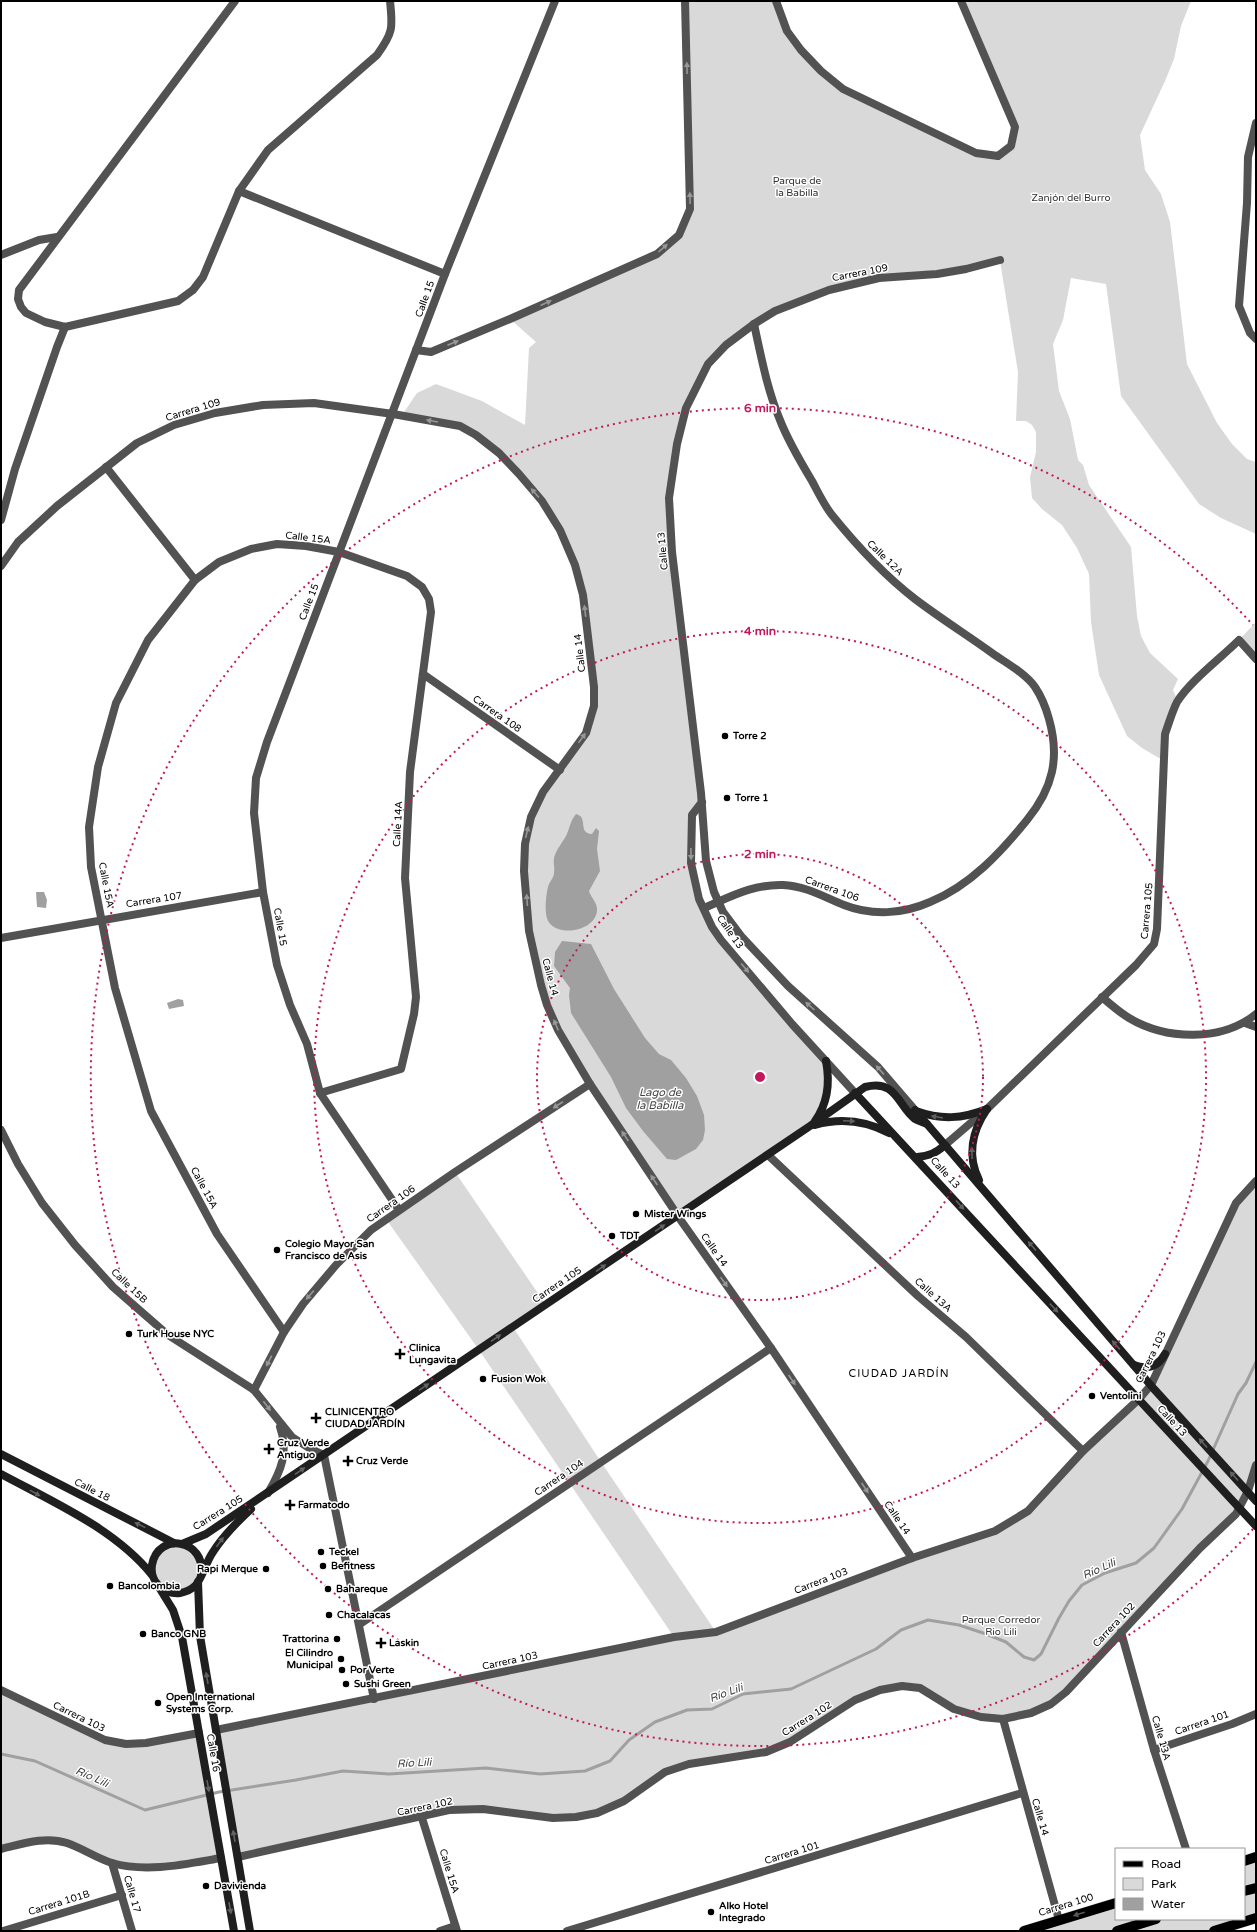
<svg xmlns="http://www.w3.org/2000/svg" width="1257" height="1932" font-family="'Varela Round',sans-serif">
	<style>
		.green { fill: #d9d9d9 }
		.water { fill: #a0a0a0 }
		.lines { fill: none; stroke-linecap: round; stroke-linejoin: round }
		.stream { stroke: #a0a0a0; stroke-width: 3 }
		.primary-casing { stroke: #dbdbdb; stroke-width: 11 }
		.street { stroke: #525252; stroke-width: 8 }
		.secondary { stroke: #1f1f1f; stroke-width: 8 }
		.primary { stroke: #000; stroke-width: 10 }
		.oneway { fill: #979797 }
		.oneway2 { fill: #626262 }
		.oneway3 { fill: #595959 }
		.ring { fill: none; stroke: #c2185b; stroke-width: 2; stroke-dasharray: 2 4 }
		.poi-dot { fill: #000; stroke: #fff; stroke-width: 1.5 }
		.labels { text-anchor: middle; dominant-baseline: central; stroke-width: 3; stroke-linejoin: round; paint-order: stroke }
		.park-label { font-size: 10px; fill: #303030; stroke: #fff }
		.street-label { font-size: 10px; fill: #000; stroke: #fff }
		.poi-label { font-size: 10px; font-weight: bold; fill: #000; stroke: #fff; text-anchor: start }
		.water-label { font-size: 11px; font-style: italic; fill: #414141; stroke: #fff }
		.neighbourhood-label { font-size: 11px; letter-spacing: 1px; fill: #000; stroke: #fff }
		.centre { fill: #c2185b; stroke: #fff; stroke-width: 2 }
		.ring-label { font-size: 12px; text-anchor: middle; font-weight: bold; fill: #c2185b; stroke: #fff; stroke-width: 3; stroke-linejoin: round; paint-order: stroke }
	</style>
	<rect width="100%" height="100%" fill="#fff"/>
	<!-- green -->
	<g class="green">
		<path d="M685 1H776L787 31 843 89 976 153 998 156 1011 146 1015 127 961 1H1191L1181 26 1174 59 1165 81 1140 135 1145 170 1161 194 1170 222 1187 364 1217 423 1232 444 1247 459 1256 462V534L1221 518 1199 504 1121 396 1106 284 1071 278 1063 320 1053 344 1059 391 1070 419 1078 460 1083 465 1089 485 1131 547 1137 616 1141 636 1150 653 1178 679 1173 690 1178 702 1173 711 1164 761 1142 748 1127 736 1099 675 1091 622 1089 574 1077 548 1062 525 1042 509 1032 498 1030 477 1036 452V432L1032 425 1026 421H1016L1018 372 1000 261 879 278 775 311 708 364 686 408 669 498 701 793 692 815 691 863 712 927 826 1061 829 1075 819 1115 678 1216 558 1030 529 931 524 871 531 817 586 733 594 706 583 595 560 530 519 474 460 426 402 415 417 393 436 384 482 401 525 425 529 348 536 342 510 319 657 254 679 235 690 208Z"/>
		<path d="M1256 622V659L1239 640Z"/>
		<path d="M455 1172 546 1305 513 1327 601 1462 716 1632 995 1531 1028 1511 1151 1385 1236 1203 1256 1181V1465L1240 1508 1051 1704 1003 1719 954 1709 920 1688 880 1690 790 1742 665 1772 624 1801 576 1817 449 1810 238 1857 216 1730 674 1637 479 1350 386 1219Z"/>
		<path d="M174 1543 199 1556 198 1582 178 1594 157 1584 154 1558Z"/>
		<path d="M1 1690 105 1740 126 1744 199 1733 221 1858 168 1867 112 1863 49 1841 1 1849Z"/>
		<path d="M1256 1857V1918L1214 1931H1024L1116 1903V1919H1244V1861Z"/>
	</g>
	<!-- water -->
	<g class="water">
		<path d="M576 814C589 817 577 833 592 834L596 828 599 831 597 849 600 871 589 891C591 898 598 903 597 911 595 931 558 938 548 921 544 913 546 895 548 887 549 882 554 878 554 873 555 868 553 863 554 858 556 850 562 843 566 836 570 828 570 821 576 814Z"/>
		<path d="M36 892H44L47 900 46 908 37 907Z"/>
		<path d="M562 941 591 944 614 989 645 1038 659 1054 671 1060 686 1078 697 1096 704 1115 705 1130 703 1140 696 1149 676 1160 667 1159 643 1131 626 1108 611 1077 571 1013 569 995 570 988 554 966 555 952Z"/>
		<path d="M178 999 183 1000 184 1006 169 1009 167 1003Z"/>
	</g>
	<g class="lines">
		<!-- stream -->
		<path class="stream" d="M1 1754 35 1761 145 1810 219 1792 296 1780 343 1771 389 1774 486 1768 540 1774 585 1771 610 1761 629 1740 655 1722 687 1710 712 1709 743 1694 791 1689 876 1649 901 1630 928 1620 959 1625 986 1634 1006 1642 1024 1657 1034 1660 1041 1654 1059 1618 1069 1601 1082 1585 1105 1573 1136 1563 1154 1548 1182 1509 1208 1461 1238 1394 1246 1383 1256 1362"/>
		<defs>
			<g id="primary">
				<path d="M1244 1861 1256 1857"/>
				<path d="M1244 1891 1256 1888"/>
				<path d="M1024 1931 1116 1903"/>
				<path d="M1117 1931 1156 1919"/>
				<path d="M1214 1931 1256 1918"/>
			</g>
		</defs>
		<!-- primary casing -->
		<use href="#primary" class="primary-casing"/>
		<!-- street -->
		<g class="street">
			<path d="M235 1 19 290 18 299 21 307 26 313 45 322 65 327 178 301 193 290 203 277 239 191 268 150 377 55C393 33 393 28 390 1"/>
			<path d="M776 1 787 31 801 50 821 71 843 89 976 153 998 156 1011 146 1015 127 961 1"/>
			<path d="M1256 123 1248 157 1247 203 1239 306 1250 333 1256 339"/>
			<path d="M239 191 445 274"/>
			<path d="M1 255 39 240 57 237"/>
			<path d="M416 350 431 352 510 319 657 254 679 235 690 209 685 1"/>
			<path d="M106 467 195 580"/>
			<path d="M1 520 15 469 57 347 65 327"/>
			<path d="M1 566 18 542 57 506 137 443 174 425 215 413 263 405 314 403 393 414 460 426 476 435 499 453 519 474 542 501 560 530 575 565 583 595 594 687V706L586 733 543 792 531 817 525 844 524 871 529 931 541 985 547 1005 558 1030 590 1084 682 1222 771 1348 912 1558"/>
			<path d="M423 674 560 770"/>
			<path d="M702 802 692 815 691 863 699 899 712 927 721 940 792 1024 855 1093"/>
			<path d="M704 908C730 897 753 884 783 885 806 886 824 897 844 905 872 916 903 914 930 902 970 886 1001 852 1027 820 1053 788 1060 758 1049 719 1046 708 1041 696 1035 687 1025 673 1006 663 992 653 967 635 940 618 915 599 884 575 857 546 832 515 824 505 818 492 812 481 800 461 788 441 780 420 767 389 761 356 754 324"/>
			<path d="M1 938 263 892"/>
			<path d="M1102 997C1110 1004 1119 1012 1129 1018 1166 1040 1222 1042 1256 1014"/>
			<path d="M1245 1023 1256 1027"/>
			<path d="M915 1110 878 1067 788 986 741 936 723 912 714 892 706 861 701 793 672 552 669 498 677 444 686 408 708 364 726 345 754 324 775 311 829 290 879 278 937 274 966 269 1000 260"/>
			<path d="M1 1130 18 1164 42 1203 75 1245 113 1287 168 1335 254 1390 292 1437 309 1448 324 1455 374 1699"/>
			<path d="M945 1145 987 1109 1136 965 1154 944 1157 929 1165 734C1169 723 1172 712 1177 702 1190 681 1221 658 1239 640L1256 659"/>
			<path d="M768 1155 918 1296 966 1337 1083 1451"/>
			<path d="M399 1210 320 1093 307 1044 290 1005 277 965 263 892 254 813 256 778 267 742 445 274 555 1"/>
			<path d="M284 1332 217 1234 151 1111 115 988 91 867 89 827 98 767 116 703 148 640 195 580 219 562 251 549 277 544 306 546 339 552 407 576 422 587 429 599 431 612 410 772 405 878 416 997 414 1014 401 1069 320 1093"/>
			<path d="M254 1390 284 1332 303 1304 336 1265 371 1230 455 1172 590 1084"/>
			<path d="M268 1493C281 1471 289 1452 280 1427"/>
			<path d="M360 1624 771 1348"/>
			<path d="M1121 1632 1154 1750 1186 1849"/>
			<path d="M1 1690 105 1740 126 1744 146 1743 199 1733"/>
			<path d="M1003 1719 1059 1920"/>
			<path d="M216 1730 674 1637 716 1632 912 1558 995 1531 1028 1511 1083 1451 1139 1399 1151 1385 1236 1203 1256 1181"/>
			<path d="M1154 1750 1232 1724 1256 1714"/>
			<path d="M422 1818 457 1931"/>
			<path d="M1 1849C22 1844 45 1836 67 1843 82 1848 96 1858 112 1863 147 1873 186 1864 221 1858"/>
			<path d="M238 1857 449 1810 483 1809 553 1818 576 1817 597 1813 624 1801 665 1772 689 1764 766 1752 790 1742 855 1700 880 1690 902 1686 920 1688 954 1709 981 1717 1003 1719 1031 1713 1051 1704 1066 1692 1200 1548 1236 1514 1248 1491 1256 1465"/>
			<path d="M112 1863 132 1931"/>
			<path d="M3 1931 122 1895"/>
			<path d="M440 1931 455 1926"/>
			<path d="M567 1931 1022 1793"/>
		</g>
		<!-- secondary -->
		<g class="secondary">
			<path d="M855 1093 1256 1526"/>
			<path d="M915 1110 1154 1389 1256 1501"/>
			<path d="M916 1111C941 1120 962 1119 987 1109"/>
			<path d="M815 1121C828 1103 830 1082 826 1061"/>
			<path d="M815 1125C840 1118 866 1121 889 1133"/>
			<path d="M917 1157C929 1156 936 1153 945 1145"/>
			<path d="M979 1180C967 1156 972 1131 987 1109"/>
			<path d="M1134 1365C1147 1370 1158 1367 1165 1354"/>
			<path d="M1 1454 174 1543"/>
			<path d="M1 1474C53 1502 115 1529 152 1575"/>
			<path d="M182 1544 206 1534 810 1126 865 1087C897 1079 897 1105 915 1119 918 1121 923 1122 927 1124"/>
			<path d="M201 1576C207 1539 158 1531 152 1565 151 1572 153 1580 158 1585 163 1591 172 1594 180 1593 186 1592 192 1589 196 1585 203 1576 206 1562 213 1552 223 1536 237 1522 251 1509"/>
			<path d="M198 1582 200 1636 250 1931"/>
			<path d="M157 1584 173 1610 182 1637 234 1931"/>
		</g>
		<!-- primary -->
		<use href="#primary" class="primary"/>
	</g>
	<!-- one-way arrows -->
	<defs><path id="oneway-solid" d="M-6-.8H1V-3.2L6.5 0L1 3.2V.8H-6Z"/></defs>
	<g class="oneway">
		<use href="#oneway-solid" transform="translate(687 68) rotate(-91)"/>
		<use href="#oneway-solid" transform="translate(690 198) rotate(-91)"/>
		<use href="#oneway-solid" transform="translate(663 248) rotate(-42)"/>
		<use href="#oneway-solid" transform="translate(546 303) rotate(-24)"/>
		<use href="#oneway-solid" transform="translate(453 343) rotate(-23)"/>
		<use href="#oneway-solid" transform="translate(432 421) rotate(-170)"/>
		<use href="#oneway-solid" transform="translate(535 493) rotate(-130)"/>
		<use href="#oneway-solid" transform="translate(585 611) rotate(-97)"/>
		<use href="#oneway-solid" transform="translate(582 738) rotate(-55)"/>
		<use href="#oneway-solid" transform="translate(527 832) rotate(-77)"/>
		<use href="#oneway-solid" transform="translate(691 854) rotate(89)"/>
		<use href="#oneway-solid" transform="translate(527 900) rotate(-94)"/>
		<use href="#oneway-solid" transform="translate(745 968) rotate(50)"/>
		<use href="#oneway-solid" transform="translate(810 1006) rotate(-138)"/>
		<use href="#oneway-solid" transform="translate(556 1025) rotate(-113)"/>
		<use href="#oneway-solid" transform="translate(880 1070) rotate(-132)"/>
		<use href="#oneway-solid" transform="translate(558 1105) rotate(147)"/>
		<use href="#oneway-solid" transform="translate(625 1136) rotate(-124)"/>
		<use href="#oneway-solid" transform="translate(654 1180) rotate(-124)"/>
		<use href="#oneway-solid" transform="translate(724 1282) rotate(55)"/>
		<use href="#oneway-solid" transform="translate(310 1295) rotate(131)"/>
		<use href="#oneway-solid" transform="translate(269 1361) rotate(117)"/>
		<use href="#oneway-solid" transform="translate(792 1380) rotate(56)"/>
		<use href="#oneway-solid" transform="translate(267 1406) rotate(53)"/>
		<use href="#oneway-solid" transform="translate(865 1488) rotate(56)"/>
	</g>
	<g class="oneway2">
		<use href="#oneway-solid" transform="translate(937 1117) rotate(-170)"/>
		<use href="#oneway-solid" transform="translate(849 1121) rotate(3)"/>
		<use href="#oneway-solid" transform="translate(972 1153) rotate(-91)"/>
		<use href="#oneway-solid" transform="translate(960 1205) rotate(48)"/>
		<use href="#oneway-solid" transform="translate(660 1228) rotate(-34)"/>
		<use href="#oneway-solid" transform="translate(1032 1246) rotate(-131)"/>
		<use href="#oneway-solid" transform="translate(601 1268) rotate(-34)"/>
		<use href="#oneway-solid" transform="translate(1054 1308) rotate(47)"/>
		<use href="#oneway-solid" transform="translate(496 1338) rotate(-34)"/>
		<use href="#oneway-solid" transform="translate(1116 1345) rotate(-131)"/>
		<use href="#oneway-solid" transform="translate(424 1387) rotate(-34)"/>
		<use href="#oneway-solid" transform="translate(1203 1443) rotate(-132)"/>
		<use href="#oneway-solid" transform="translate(300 1471) rotate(-34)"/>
		<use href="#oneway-solid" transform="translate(1234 1476) rotate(-132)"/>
		<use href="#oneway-solid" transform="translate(35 1493) rotate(29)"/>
		<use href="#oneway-solid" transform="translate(140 1525) rotate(-154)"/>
		<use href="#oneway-solid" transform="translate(220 1542) rotate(-54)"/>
		<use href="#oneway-solid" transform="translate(207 1678) rotate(-100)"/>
		<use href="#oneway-solid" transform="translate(208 1786) rotate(80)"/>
		<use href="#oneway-solid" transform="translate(234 1836) rotate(-100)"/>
		<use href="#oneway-solid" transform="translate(230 1908) rotate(80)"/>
	</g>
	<use class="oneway3" href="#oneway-solid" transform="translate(1079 1914) rotate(163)"/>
	<!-- distance rings -->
	<g class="ring">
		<circle cx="760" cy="1077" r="223"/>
		<circle cx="760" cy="1077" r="446"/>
		<path d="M1253 1529A669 669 0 1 1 1253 625"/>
	</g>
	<!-- markers -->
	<g class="poi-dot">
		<circle cx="725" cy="736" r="4"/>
		<circle cx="727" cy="798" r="4"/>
		<circle cx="636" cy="1214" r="4"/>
		<circle cx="612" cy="1236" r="4"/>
		<circle cx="277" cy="1250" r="4"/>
		<circle cx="129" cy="1334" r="4"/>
		<path d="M398 1348h4v4h4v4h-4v4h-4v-4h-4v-4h4z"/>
		<circle cx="483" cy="1379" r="4"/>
		<circle cx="1092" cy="1396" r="4"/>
		<path d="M314 1412h4v4h4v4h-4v4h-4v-4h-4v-4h4z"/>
		<path d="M267 1443h4v4h4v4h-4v4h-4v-4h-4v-4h4z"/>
		<path d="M346 1455h4v4h4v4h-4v4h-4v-4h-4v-4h4z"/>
		<path d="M288 1499h4v4h4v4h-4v4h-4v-4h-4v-4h4z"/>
		<circle cx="321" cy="1552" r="4"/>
		<circle cx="323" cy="1566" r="4"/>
		<circle cx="266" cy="1569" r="4"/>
		<circle cx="110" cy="1586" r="4"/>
		<circle cx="328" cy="1589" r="4"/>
		<circle cx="329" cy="1615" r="4"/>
		<circle cx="143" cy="1634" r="4"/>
		<circle cx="337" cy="1639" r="4"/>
		<path d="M379 1637h4v4h4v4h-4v4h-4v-4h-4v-4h4z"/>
		<circle cx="341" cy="1659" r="4"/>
		<circle cx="342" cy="1670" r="4"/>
		<circle cx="346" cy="1684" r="4"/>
		<circle cx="158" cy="1703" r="4"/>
		<circle cx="206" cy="1886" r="4"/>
		<circle cx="711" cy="1912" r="4"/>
	</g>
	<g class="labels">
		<!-- park labels -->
		<g class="park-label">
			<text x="797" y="181">Parque de<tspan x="797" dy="12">la Babilla</tspan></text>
			<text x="1071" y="198">Zanjón del Burro</text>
			<text x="1001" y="1620">Parque Corredor<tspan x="1001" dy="12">Rio Lili</tspan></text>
		</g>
		<!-- street labels -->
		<g class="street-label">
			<text transform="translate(860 273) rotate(-11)">Carrera 109</text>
			<text transform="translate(425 299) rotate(-70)">Calle 15</text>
			<text transform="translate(193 410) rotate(-17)">Carrera 109</text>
			<text transform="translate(308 538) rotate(7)">Calle 15A</text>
			<text transform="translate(663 551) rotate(-95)">Calle 13</text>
			<text transform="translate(885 558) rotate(44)">Calle 12A</text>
			<text transform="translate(309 602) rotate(-69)">Calle 15</text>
			<text transform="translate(580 653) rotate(-97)">Calle 14</text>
			<text transform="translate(497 714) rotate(35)">Carrera 108</text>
			<text transform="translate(398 824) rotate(-87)">Calle 14A</text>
			<text transform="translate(106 885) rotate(79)">Calle 15A</text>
			<text transform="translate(832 889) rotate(20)">Carrera 106</text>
			<text transform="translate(154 900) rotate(-9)">Carrera 107</text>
			<text transform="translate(1147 911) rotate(-85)">Carrera 105</text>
			<text transform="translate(280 927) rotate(80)">Calle 15</text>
			<text transform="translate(730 932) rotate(55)">Calle 13</text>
			<text transform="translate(550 977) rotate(75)">Calle 14</text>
			<text transform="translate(945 1173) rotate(48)">Calle 13</text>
			<text transform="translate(204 1188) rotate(62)">Calle 15A</text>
			<text transform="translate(391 1204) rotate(-35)">Carrera 106</text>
			<text transform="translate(714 1250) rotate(55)">Calle 14</text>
			<text transform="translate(557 1285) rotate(-34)">Carrera 105</text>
			<text transform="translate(129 1286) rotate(43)">Calle 15B</text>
			<text transform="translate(933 1295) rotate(42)">Calle 13A</text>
			<text transform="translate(1151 1357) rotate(-64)">Carrera 103</text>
			<text transform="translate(1172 1421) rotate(47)">Calle 13</text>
			<text transform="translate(559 1478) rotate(-34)">Carrera 104</text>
			<text transform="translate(92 1490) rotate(27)">Calle 18</text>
			<text transform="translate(218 1513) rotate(-32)">Carrera 105</text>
			<text transform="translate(897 1518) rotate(56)">Calle 14</text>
			<text transform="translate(821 1581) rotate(-21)">Carrera 103</text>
			<text transform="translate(1114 1625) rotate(-47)">Carrera 102</text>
			<text transform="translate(510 1661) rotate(-12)">Carrera 103</text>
			<text transform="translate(79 1717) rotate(26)">Carrera 103</text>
			<text transform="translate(807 1719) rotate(-32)">Carrera 102</text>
			<text transform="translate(1202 1723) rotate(-19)">Carrera 101</text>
			<text transform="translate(1161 1738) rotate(74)">Calle 13A</text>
			<text transform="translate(213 1753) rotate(80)">Calle 16</text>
			<text transform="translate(425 1807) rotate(-12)">Carrera 102</text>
			<text transform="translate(1040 1817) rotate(74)">Calle 14</text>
			<text transform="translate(792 1853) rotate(-17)">Carrera 101</text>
			<text transform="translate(449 1871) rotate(73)">Calle 15A</text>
			<text transform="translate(132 1894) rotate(74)">Calle 17</text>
			<text transform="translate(59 1903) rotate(-17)">Carrera 101B</text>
			<text transform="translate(1066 1905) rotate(-17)">Carrera 100</text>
		</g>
		<!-- poi labels -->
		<g class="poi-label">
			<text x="733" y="736">Torre 2</text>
			<text x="735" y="798">Torre 1</text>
			<text x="644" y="1214">Mister Wings</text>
			<text x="620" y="1236">TDT</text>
			<text x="285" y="1244">Colegio Mayor San<tspan x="285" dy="12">Francisco de Asis</tspan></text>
			<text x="137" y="1334">Turk House NYC</text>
			<text x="409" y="1348">Clinica<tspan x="409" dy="12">Lungavita</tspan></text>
			<text x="491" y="1379">Fusion Wok</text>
			<text x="1100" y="1396">Ventolini</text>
			<text x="325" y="1412">CLINICENTRO<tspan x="325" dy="12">CIUDAD JARDÍN</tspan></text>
			<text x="277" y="1443">Cruz Verde<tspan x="277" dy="12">Antiguo</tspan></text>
			<text x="356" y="1461">Cruz Verde</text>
			<text x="298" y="1505">Farmatodo</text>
			<text x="329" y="1552">Teckel</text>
			<text x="331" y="1566">Befitness</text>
			<text x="258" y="1569" text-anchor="end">Rapi Merque</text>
			<text x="118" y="1586">Bancolombia</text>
			<text x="336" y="1589">Bahareque</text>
			<text x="337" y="1615">Chacalacas</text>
			<text x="151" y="1634">Banco GNB</text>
			<text x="329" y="1639" text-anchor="end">Trattorina</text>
			<text x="389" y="1643">Laskin</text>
			<text x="333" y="1653" text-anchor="end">El Cilindro<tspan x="333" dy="12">Municipal</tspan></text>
			<text x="350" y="1670">Por Verte</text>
			<text x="354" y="1684">Sushi Green</text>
			<text x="166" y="1697">Open International<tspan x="166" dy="12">Systems Corp.</tspan></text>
			<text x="214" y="1886">Davivienda</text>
			<text x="719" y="1906">Alko Hotel<tspan x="719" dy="12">Integrado</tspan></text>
		</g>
		<!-- water labels -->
		<g class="water-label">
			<text x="660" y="1092">Lago de<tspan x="660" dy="13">la Babilla</tspan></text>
			<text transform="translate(1099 1569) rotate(-24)">Río Lili</text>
			<text transform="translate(726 1693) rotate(-20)">Río Lili</text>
			<text transform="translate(414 1763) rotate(-3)">Río Lili</text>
			<text transform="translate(92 1777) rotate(24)">Río Lili</text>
		</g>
		<!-- neighbourhood labels -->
		<g class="neighbourhood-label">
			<text x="899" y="1373">CIUDAD JARDÍN</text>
		</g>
	</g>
	<circle cx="760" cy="1077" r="6" class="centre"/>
	<g class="ring-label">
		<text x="760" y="412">6 min</text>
		<text x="760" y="635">4 min</text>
		<text x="760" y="858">2 min</text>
	</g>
	<!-- border -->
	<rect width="1257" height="1932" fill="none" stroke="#000000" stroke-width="4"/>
	<!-- legend -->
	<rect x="1115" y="1848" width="130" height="72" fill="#ffffff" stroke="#999999"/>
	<rect x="1123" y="1861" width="20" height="6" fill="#000000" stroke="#999999"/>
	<text x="1151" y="1868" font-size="12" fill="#000000">Road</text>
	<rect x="1123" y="1878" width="20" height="12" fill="#d9d9d9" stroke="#999999"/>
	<text x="1151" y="1888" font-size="12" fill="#000000">Park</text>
	<rect x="1123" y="1898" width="20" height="12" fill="#a0a0a0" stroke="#999999"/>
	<text x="1151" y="1908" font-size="12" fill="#000000">Water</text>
</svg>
